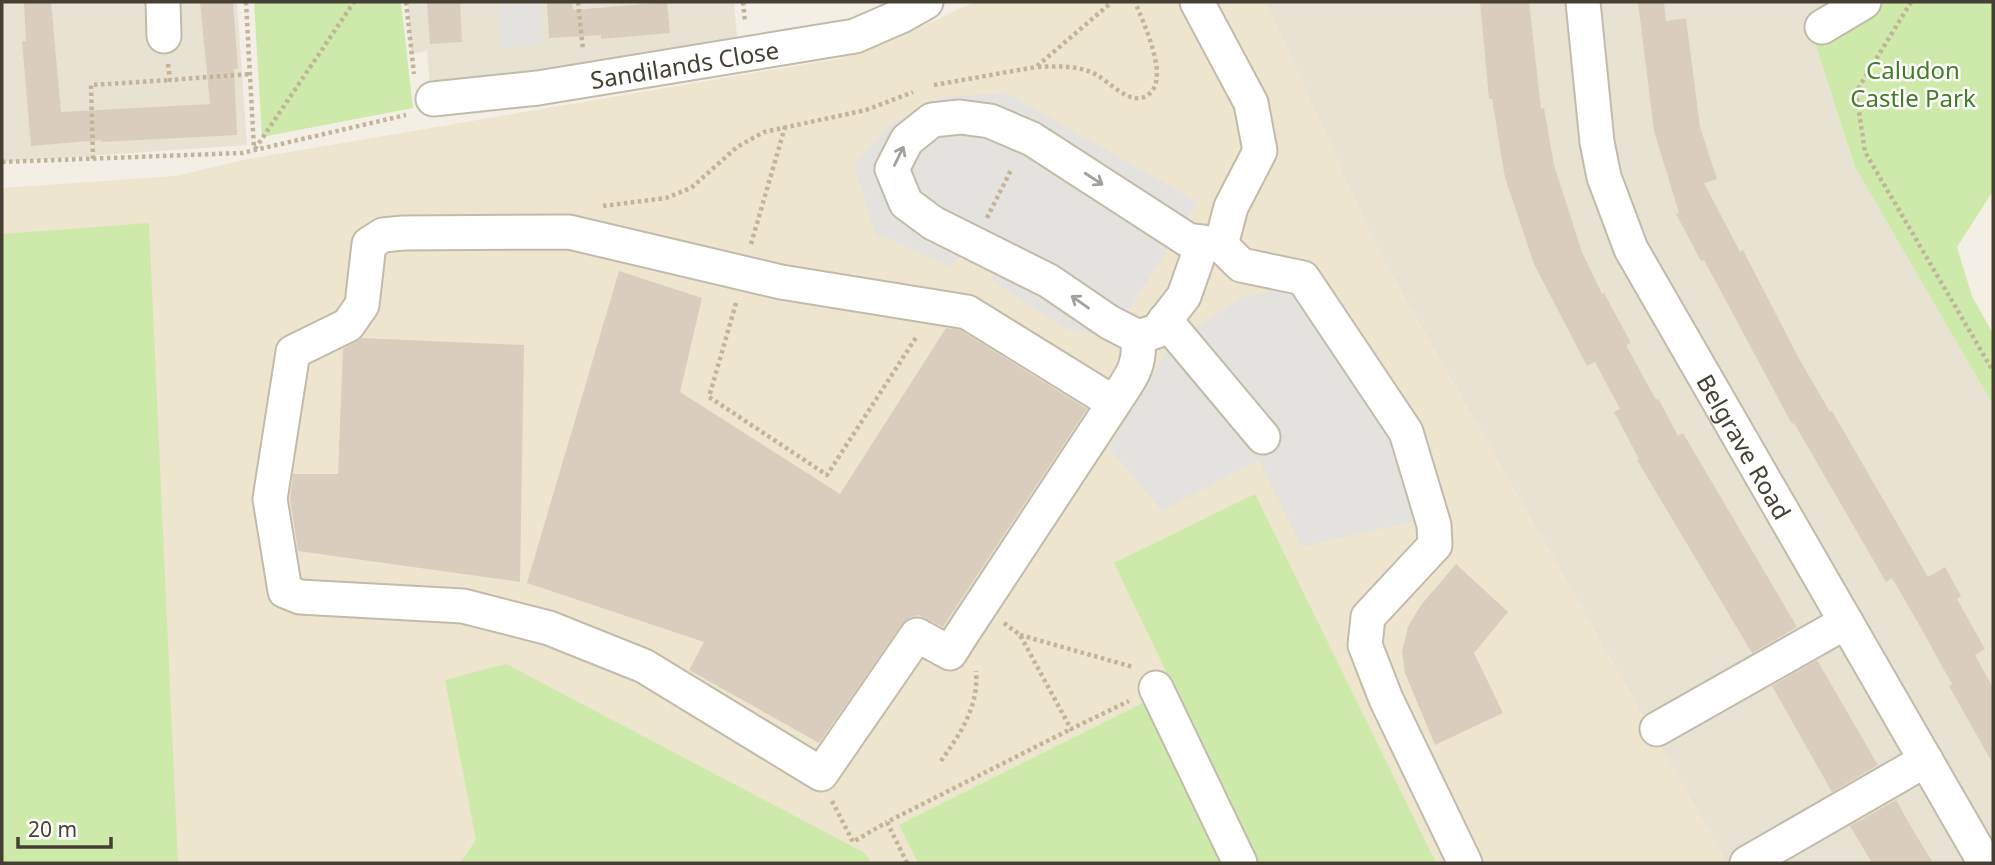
<svg xmlns="http://www.w3.org/2000/svg" width="1995" height="865" font-family="'Noto Sans',sans-serif">
	<style>
		.residential { fill: #e8e2d3 }
		.education { fill: #ede5ce }
		.green { fill: #cdeaab }
		.parking { fill: #e4e2de }
		.building { fill: #d9cebd }
		.lines { fill: none; stroke-linecap: round; stroke-linejoin: round }
		.minor-casing { stroke: #c2bbaa; stroke-width: 37 }
		.path { stroke: #c2b498; stroke-width: 4.5; stroke-dasharray: 3.5 3.5; stroke-linecap: butt }
		.minor { stroke: #fff; stroke-width: 33 }
		.oneway { stroke: #a2a09a }
		.labels { text-anchor: middle; dominant-baseline: central; stroke-width: 5; stroke-linejoin: round; paint-order: stroke }
		.street-label { font-size: 24px; fill: #464034; stroke: #fff }
		.park-label { font-size: 24px; fill: #447b25; stroke: #fff }
	</style>
	<rect width="100%" height="100%" fill="#f4efe5"/>
	<!-- residential -->
	<g class="residential">
		<path d="M2 2H237L247 145 2 162Z"/>
		<path d="M408 2H734L737 37 533 74 430 86 427 51 411 54Z"/>
		<path d="M1266 2H1849L1809 26 1855 167 1993 405V863H1727L1377 249Z"/>
	</g>
	<!-- education -->
	<path class="education" d="M974 2H1266L1377 249 1727 863H2V188L175 176 248 159 842 58 886 43Z"/>
	<!-- green -->
	<g class="green">
		<path d="M254 2H401L413 108 262 137Z"/>
		<path d="M1849 2H1993V191L1957 247 1972 296 1993 334V405L1855 167 1809 25Z"/>
		<path d="M149 223 178 863H2V234Z"/>
		<path d="M1255 494 1436 863H1258L1114 563Z"/>
		<path d="M506 664 865 853 871 863H460L476 840 445 680Z"/>
		<path d="M1147 701 1224 863H918L899 825Z"/>
	</g>
	<!-- parking -->
	<g class="parking">
		<path d="M498 2H540L543 45 501 48Z"/>
		<path d="M1007 93 1198 202 1111 338 1067 329 995 283 990 269 966 252 950 267 875 233 854 165 889 125 942 97Z"/>
		<path d="M1301 286 1381 415 1425 519 1302 547 1259 460 1162 511 1109 448 1171 343 1243 297Z"/>
	</g>
	<!-- building -->
	<g class="building">
		<path d="M24 2H51L61 112 210 104 200 2H233L238 69H234L237 135 101 142V140L31 146 22 41H26Z"/>
		<path d="M427 2H460L462 42 430 44Z"/>
		<path d="M547 2H572L573 10 667 2 670 33 601 39V35L549 38Z"/>
		<path d="M1480 2H1529L1541 109 1544 108 1554 165 1582 252 1602 294 1604 293 1631 343 1626 345 1656 400 1658 398 1678 436 1683 433 1797 627 1752 653 1637 460 1639 459 1614 412 1620 409 1595 362 1587 366 1534 264 1505 178 1492 99H1489Z"/>
		<path d="M1638 2H1664L1666 21 1686 18 1700 127 1717 179 1704 183 1740 252 1743 250 1798 357 1830 412 1832 411 1928 577 1945 567 1961 596 1957 599 1985 649 1975 655 1993 688V764L1949 686 1952 684 1917 621 1892 578 1886 582 1794 423 1792 424 1704 260 1701 261 1676 214 1679 213 1654 131Z"/>
		<path d="M619 271 702 298 680 392 840 494 946 328 960 330 1087 409 943 627 918 615 909 618 902 624 819 743 689 670 704 642 527 583Z"/>
		<path d="M361 338 524 345 520 582 298 551 290 499 293 474H338L343 349Z"/>
		<path d="M1456 564 1508 612 1474 653 1503 713 1435 745 1405 673 1402 652 1408 627 1421 605Z"/>
		<path d="M1817 660 1878 765 1832 792 1772 686Z"/>
		<path d="M1896 800 1910 825 1933 863H1872L1850 826Z"/>
	</g>
	<g class="lines">
		<defs>
			<g id="minor">
				<path d="M163 2 164 36"/>
				<path d="M1197 2 1251 103 1260 151 1231 207 1221 245 1241 265 1303 278 1406 432 1434 525 1435 545 1368 617 1365 645 1386 699 1465 863"/>
				<path id="s1" d="M1583 2 1597 142 1604 177 1631 249 1985 863"/>
				<path d="M1822 27 1864 2"/>
				<path id="s2" d="M433 99 538 88 855 36 901 16 926 2"/>
				<path d="M1203 242 1184 296 1157 331 1138 337 1109 322 1049 281 933 223 906 203 892 169 907 140 932 120 960 117 990 121 1032 139 1188 240 1221 245"/>
				<path d="M1165 320 1263 437"/>
				<path d="M1114 403 967 312 781 282 569 232 403 233 383 235 369 244 362 305 348 325 293 352 270 499 285 591 300 597 463 606 549 628 644 666 821 774 917 635 950 653 962 634 1114 403C1130 378 1141 368 1138 337"/>
				<path d="M1156 688 1240 863"/>
				<path d="M1657 729 1846 622"/>
				<path d="M1747 863 1926 760"/>
			</g>
		</defs>
		<!-- minor casing -->
		<use href="#minor" class="minor-casing"/>
		<!-- path -->
		<g class="path">
			<path d="M246 2 254 149"/>
			<path d="M406 2 414 74"/>
			<path d="M578 2 583 50"/>
			<path d="M743 2 745 22"/>
			<path d="M1911 2 1856 92 1865 152 1993 371"/>
			<path d="M168 64 170 80 250 74"/>
			<path d="M1038 67C1057 66 1079 65 1097 75 1108 82 1121 95 1134 98 1139 99 1145 98 1149 94 1170 78 1143 22 1135 2"/>
			<path d="M934 85 1036 67 1112 2"/>
			<path d="M255 149 354 2"/>
			<path d="M93 159 91 85 170 80"/>
			<path d="M2 162 242 153 406 115"/>
			<path d="M603 206 666 198 691 188 737 147 764 132 866 110 913 92"/>
			<path d="M987 218 1011 170"/>
			<path d="M751 244 785 127"/>
			<path d="M736 303 709 397 827 475 917 336"/>
			<path d="M1004 623 1020 635 1071 729 1129 701"/>
			<path d="M1020 635 1133 667"/>
			<path d="M941 761C960 734 979 707 976 671"/>
			<path d="M832 801 853 842 887 822"/>
			<path d="M907 863 887 822 1071 729"/>
		</g>
		<!-- minor -->
		<use href="#minor" class="minor"/>
	</g>
	<!-- one-way arrows -->
	<defs><path id="oneway-shaft" d="M-6 0H5M1.5-3L5.5 0L1.5 3" fill="none" stroke-width="1.6" stroke-linecap="round" stroke-linejoin="round" transform="scale(1.75)"/></defs>
	<g class="oneway">
		<use href="#oneway-shaft" transform="translate(899 156) rotate(-64)"/>
		<use href="#oneway-shaft" transform="translate(1094 179) rotate(33)"/>
		<use href="#oneway-shaft" transform="translate(1080 302) rotate(-145)"/>
	</g>
	<g class="labels">
		<!-- street labels -->
		<g class="street-label">
			<text stroke="none"><textPath href="#s2" startOffset="254">Sandilands Close</textPath></text>
			<text stroke="none"><textPath href="#s1" startOffset="481">Belgrave Road</textPath></text>
		</g>
		<!-- park labels -->
		<g class="park-label">
			<text x="1913" y="69">Caludon<tspan x="1913" dy="28">Castle Park</tspan></text>
		</g>
	</g>
	<!-- border -->
	<rect width="1995" height="865" fill="none" stroke="#464034" stroke-width="7"/>
	<!-- scale -->
	<path d="M18 837v10h93v-10" fill="none" stroke="#464034" stroke-width="3.5"/>
	<text x="28" y="837" font-size="21" fill="#464034" stroke="#ffffff" stroke-width="5" paint-order="stroke">20 m</text>
</svg>
